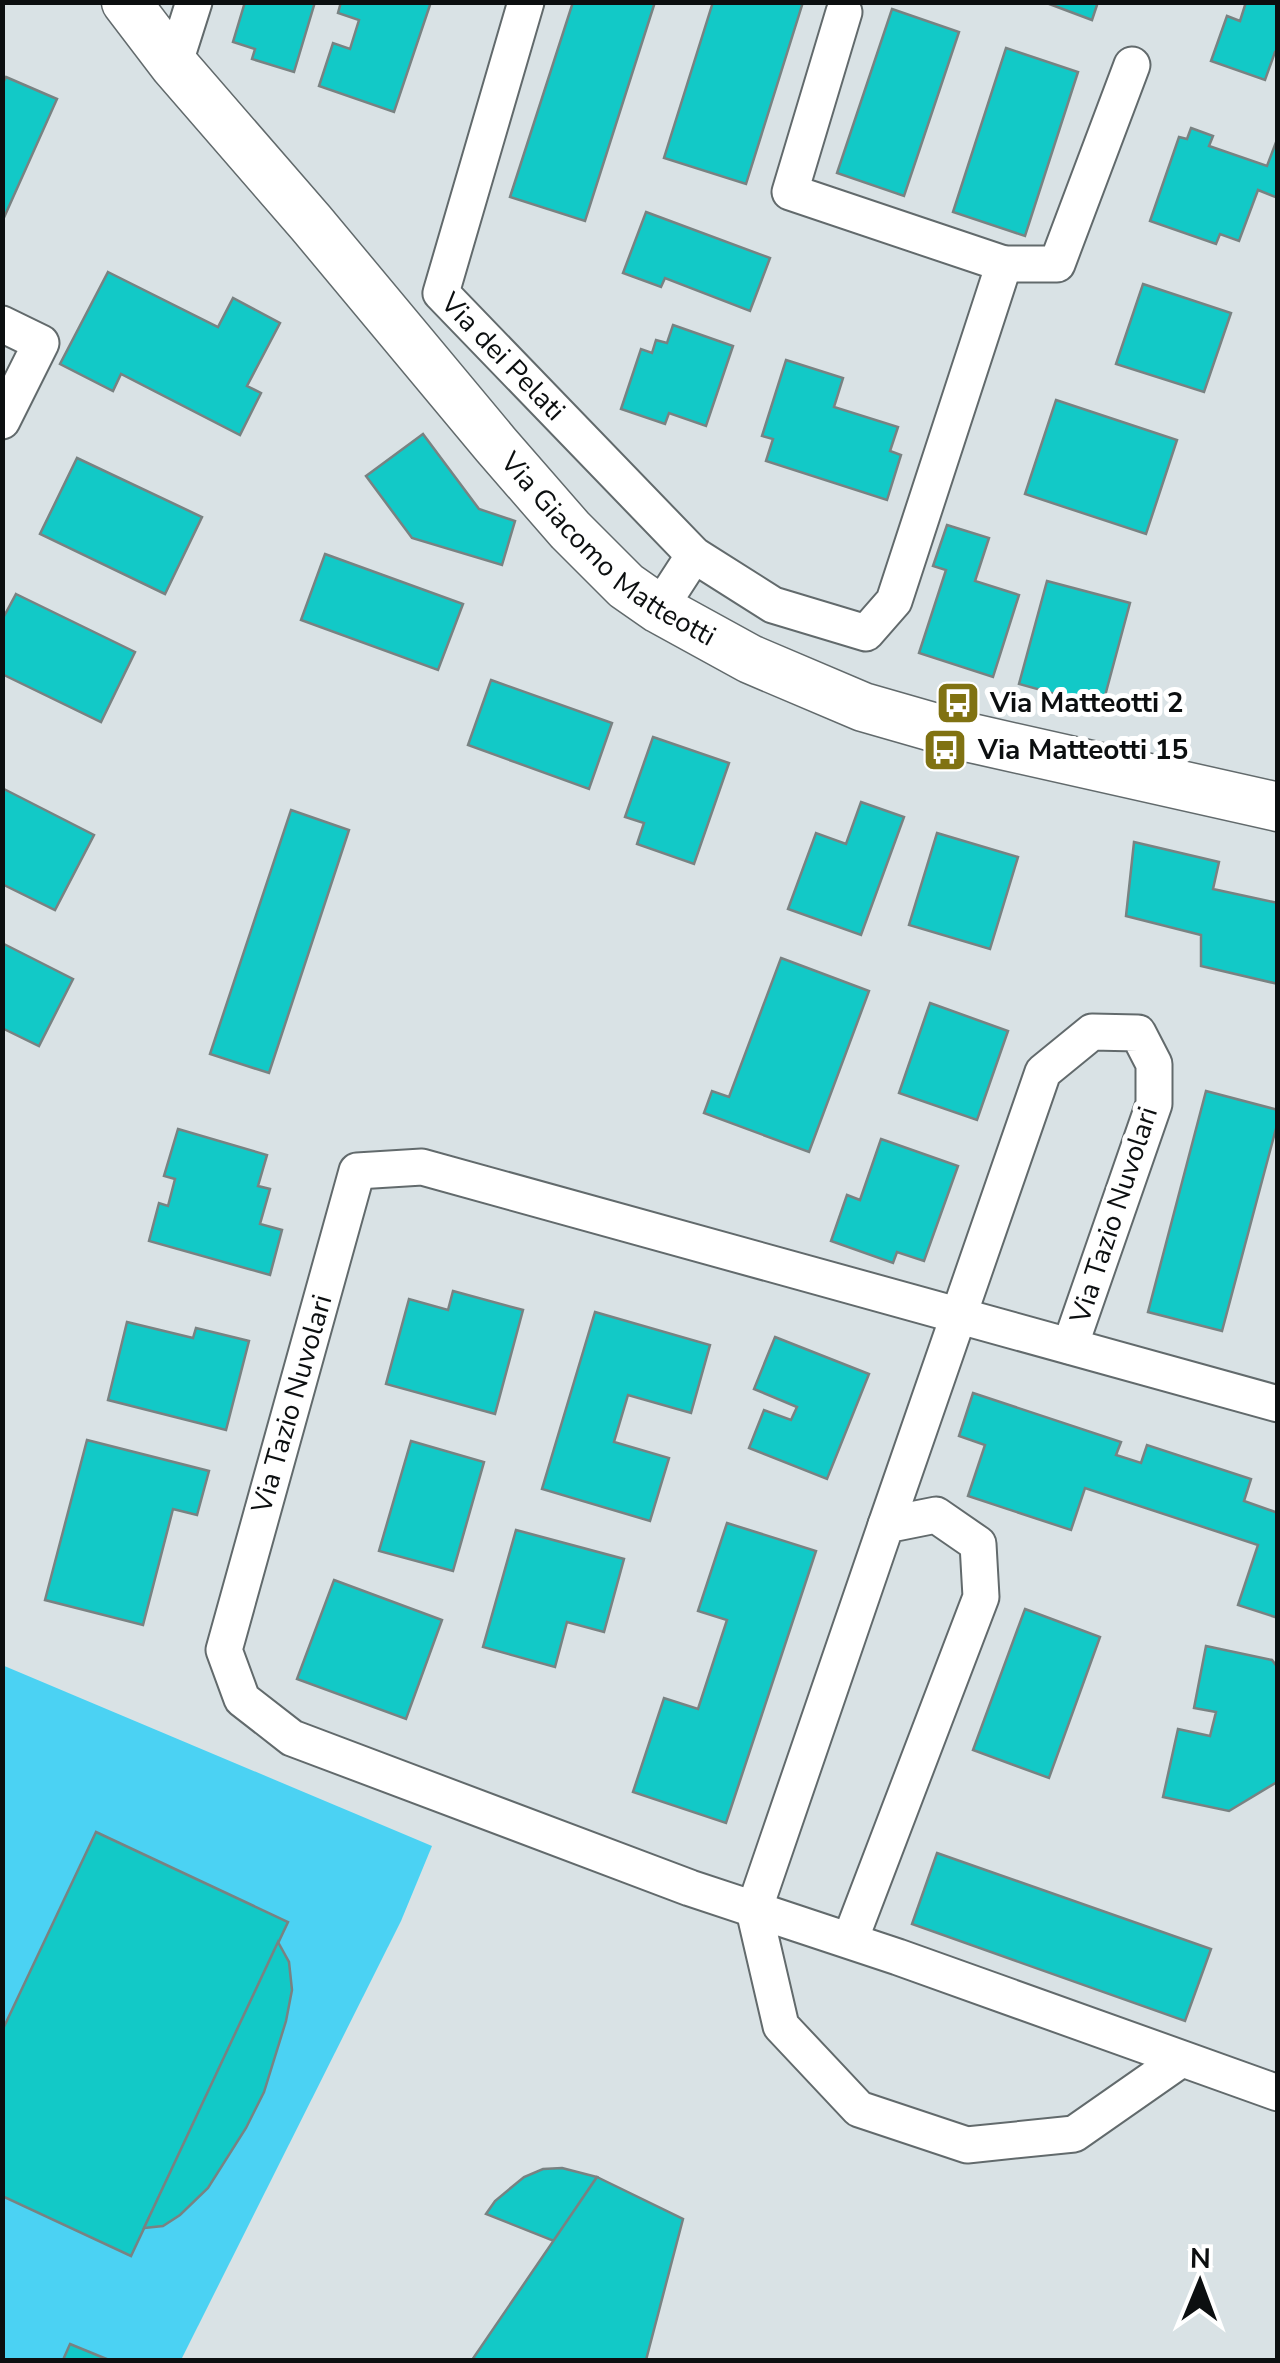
<svg xmlns="http://www.w3.org/2000/svg" width="1280" height="2363" font-family="'Nunito Sans',sans-serif">
	<style>
		.green { fill: #4bd2f3 }
		.building { fill: #12c9c7; stroke: #798282; stroke-width: 2.5 }
		.lines { fill: none; stroke-linecap: round; stroke-linejoin: round }
		.street-casing { stroke: #626a6c; stroke-width: 39 }
		.secondary-casing { stroke: #626a6c; stroke-width: 51 }
		.street { stroke: #fff; stroke-width: 35 }
		.secondary { stroke: #fff; stroke-width: 48 }
		.labels { text-anchor: middle; dominant-baseline: central; stroke-width: 10; stroke-linejoin: round; paint-order: stroke }
		.street-label { font-size: 28px; fill: #0c0f10; stroke: #fff }
		.poi-label { font-size: 28px; font-weight: bold; fill: #0c0f10; stroke: #fff; text-anchor: start }
	</style>
	<rect width="100%" height="100%" fill="#d9e2e5"/>
	<!-- green -->
	<path class="green" d="M2 1665 432 1846 401 1921 181 2360H3Z"/>
	<!-- building -->
	<g class="building">
		<path d="M245 2H315L294 72 252 59 255 49 233 42Z"/>
		<path d="M341 2H431L394 112 319 86 333 43 350 49 359 20 338 13Z"/>
		<path d="M573 2H655L585 221 510 197Z"/>
		<path d="M713 2H803L746 184 664 158Z"/>
		<path d="M1044 2H1098L1092 20Z"/>
		<path d="M1246 2H1278V53L1275 52 1265 80 1211 61 1227 16 1240 21Z"/>
		<path d="M892 9 959 32 904 196 837 173Z"/>
		<path d="M1006 48 1078 72 1025 236 953 212Z"/>
		<path d="M6 77 57 99 2 222V85Z"/>
		<path d="M1191 128 1213 136 1209 146 1267 166 1278 137V198L1258 190 1239 241 1220 234 1216 244 1150 221 1179 137 1187 139Z"/>
		<path d="M646 212 770 258 750 311 665 278 661 287 623 273Z"/>
		<path d="M108 272 218 327 233 298 280 323 247 386 261 393 240 435 121 374 113 391 60 364Z"/>
		<path d="M1143 284 1231 313 1204 392 1116 364Z"/>
		<path d="M673 325 733 346 706 426 669 413 665 424 621 409 641 349 652 353 656 340 667 343Z"/>
		<path d="M786 360 843 378 834 407 898 427 890 451 901 455 887 500 766 461 773 439 762 436Z"/>
		<path d="M1056 400 1177 440 1146 534 1025 494Z"/>
		<path d="M423 434 479 509 515 521 502 565 412 538 366 476Z"/>
		<path d="M77 458 202 517 165 594 40 534Z"/>
		<path d="M947 525 989 538 975 581 1019 595 993 677 919 653 946 570 933 566Z"/>
		<path d="M325 554 463 604 438 670 301 620Z"/>
		<path d="M1047 581 1130 603 1102 707 1019 684Z"/>
		<path d="M16 594 135 652 101 722 2 674V620Z"/>
		<path d="M491 680 612 723 589 789 468 745Z"/>
		<path d="M653 737 729 763 694 864 637 844 644 823 625 817Z"/>
		<path d="M2 788 94 835 55 910 2 884Z"/>
		<path d="M861 802 904 817 861 935 788 909 816 833 846 844Z"/>
		<path d="M291 810 349 830 269 1073 210 1054Z"/>
		<path d="M937 833 1018 857 990 949 909 925Z"/>
		<path d="M1134 842 1219 862 1213 889 1278 903V984L1201 966V935L1126 916Z"/>
		<path d="M2 943 73 979 39 1046 2 1028Z"/>
		<path d="M781 958 869 991 809 1152 704 1113 712 1091 729 1097Z"/>
		<path d="M930 1003 1008 1031 977 1120 899 1093Z"/>
		<path d="M1206 1091 1278 1110V1121L1222 1331 1148 1312Z"/>
		<path d="M178 1129 267 1155 258 1186 270 1189 260 1224 282 1230 270 1275 149 1241 159 1203 168 1206 175 1179 164 1176Z"/>
		<path d="M881 1139 958 1166 924 1261 897 1252 893 1263 831 1241 847 1195 860 1200Z"/>
		<path d="M453 1291 523 1310 495 1414 386 1384 409 1299 448 1310Z"/>
		<path d="M595 1312 710 1345 691 1413 628 1395 614 1442 669 1458 650 1521 542 1489Z"/>
		<path d="M127 1322 193 1338 196 1328 249 1341 226 1430 108 1400Z"/>
		<path d="M775 1337 869 1374 827 1479 749 1448 764 1410 791 1420 797 1407 754 1389Z"/>
		<path d="M973 1393 1121 1442 1116 1455 1141 1463 1147 1445 1251 1479 1244 1501 1278 1513V1618L1238 1605 1258 1545 1085 1488 1071 1530 968 1496 985 1445 959 1436Z"/>
		<path d="M87 1440 209 1471 197 1515 173 1509 143 1625 45 1600Z"/>
		<path d="M411 1441 484 1462 453 1571 379 1551Z"/>
		<path d="M727 1523 816 1551 726 1823 633 1792 664 1698 698 1709 727 1620 698 1611Z"/>
		<path d="M516 1530 624 1559 604 1632 567 1622 555 1667 483 1647Z"/>
		<path d="M334 1580 442 1620 406 1719 297 1679Z"/>
		<path d="M1025 1609 1100 1637 1049 1778 973 1750Z"/>
		<path d="M1206 1646 1272 1660 1278 1668 1277 1782 1229 1811 1163 1797 1178 1729 1210 1736 1216 1712 1194 1708Z"/>
		<path d="M96 1832 288 1922 131 2256 2 2196V2031Z"/>
		<path d="M937 1853 1211 1949 1185 2021 912 1924Z"/>
		<path d="M278 1942 289 1962 292 1990 286 2021 264 2092 246 2128 208 2188 180 2215 163 2226 144 2228Z"/>
		<path d="M562 2168 597 2177 554 2241 486 2214 495 2201 524 2177 543 2169Z"/>
		<path d="M597 2177 683 2219 646 2360H472Z"/>
		<path d="M70 2344 109 2360H63Z"/>
	</g>
	<g class="lines">
		<defs>
			<g id="street">
				<path id="s1" d="M526 2 441 293 694 555 773 605 866 633 894 601 1004 264 790 192 844 12"/>
				<path d="M174 65 194 2"/>
				<path d="M1004 264H1057L1132 65"/>
				<path d="M2 324 41 343 2 421"/>
				<path d="M659 609 694 555"/>
				<path d="M1278 1404 422 1167 357 1171 224 1650 242 1699 292 1738 690 1888 898 1957 1278 2093"/>
				<path d="M886 1525 1043 1072 1092 1032 1138 1033 1154 1064V1104L1070 1346"/>
				<path d="M850 1940 981 1597 978 1544 936 1515 886 1525 754 1910 781 2026 859 2109 967 2145 1074 2134 1180 2060"/>
			</g>
			<g id="secondary">
				<path id="s2" d="M126 2 174 65 311 223 496 445 570 530 626 586 659 609 750 659 863 707 971 738 1278 807"/>
			</g>
		</defs>
		<!-- street casing -->
		<use href="#street" class="street-casing"/>
		<!-- secondary casing -->
		<use href="#secondary" class="secondary-casing"/>
		<!-- street -->
		<use href="#street" class="street"/>
		<!-- secondary -->
		<use href="#secondary" class="secondary"/>
	</g>
	<!-- icons -->
	<defs>
		<symbol id="bus-square" viewBox="-11 -11 22 22"><rect x="-9" y="-9" width="18" height="18" rx="4" fill="#807212" stroke="#fff"/><path d="M-5-6H5V4H4V6H2V4H-2V6H-4V4H-5ZM-3.5-4V0h7V-4ZM-3.5 1.2v1.5H-2V1.2ZM2 1.2v1.5H3.5V1.2Z" fill="#fff"/></symbol>
	</defs>
	<g fill-rule="evenodd">
		<use href="#bus-square" x="933" y="678" width="50" height="50"/>
		<use href="#bus-square" x="920" y="725" width="50" height="50"/>
	</g>
	<g class="labels">
		<!-- street labels -->
		<g class="street-label">
			<text stroke="none"><textPath href="#s1" startOffset="392">Via dei Pelati</textPath></text>
			<text stroke="none"><textPath href="#s2" startOffset="732">Via Giacomo Matteotti</textPath></text>
			<text transform="translate(1114 1215) rotate(-72)">Via Tazio Nuvolari</text>
			<text transform="translate(292 1404) rotate(-74)">Via Tazio Nuvolari</text>
		</g>
		<!-- poi labels -->
		<g class="poi-label">
			<text x="990" y="703">Via Matteotti 2</text>
			<text x="978" y="750">Via Matteotti 15</text>
		</g>
	</g>
	<!-- border -->
	<rect width="1280" height="2363" fill="none" stroke="#0c0f10" stroke-width="10"/>
	<!-- north arrow -->
	<g transform="translate(1200 2283) rotate(1)" stroke="#ffffff" stroke-width="8" paint-order="stroke">
	<path d="M0-8L18 38L0 25L-18 38Z" fill="#0c0f10"/>
	<text y="-15" font-size="28" font-weight="bold" text-anchor="middle" fill="#0c0f10">N</text>
	</g>
</svg>
